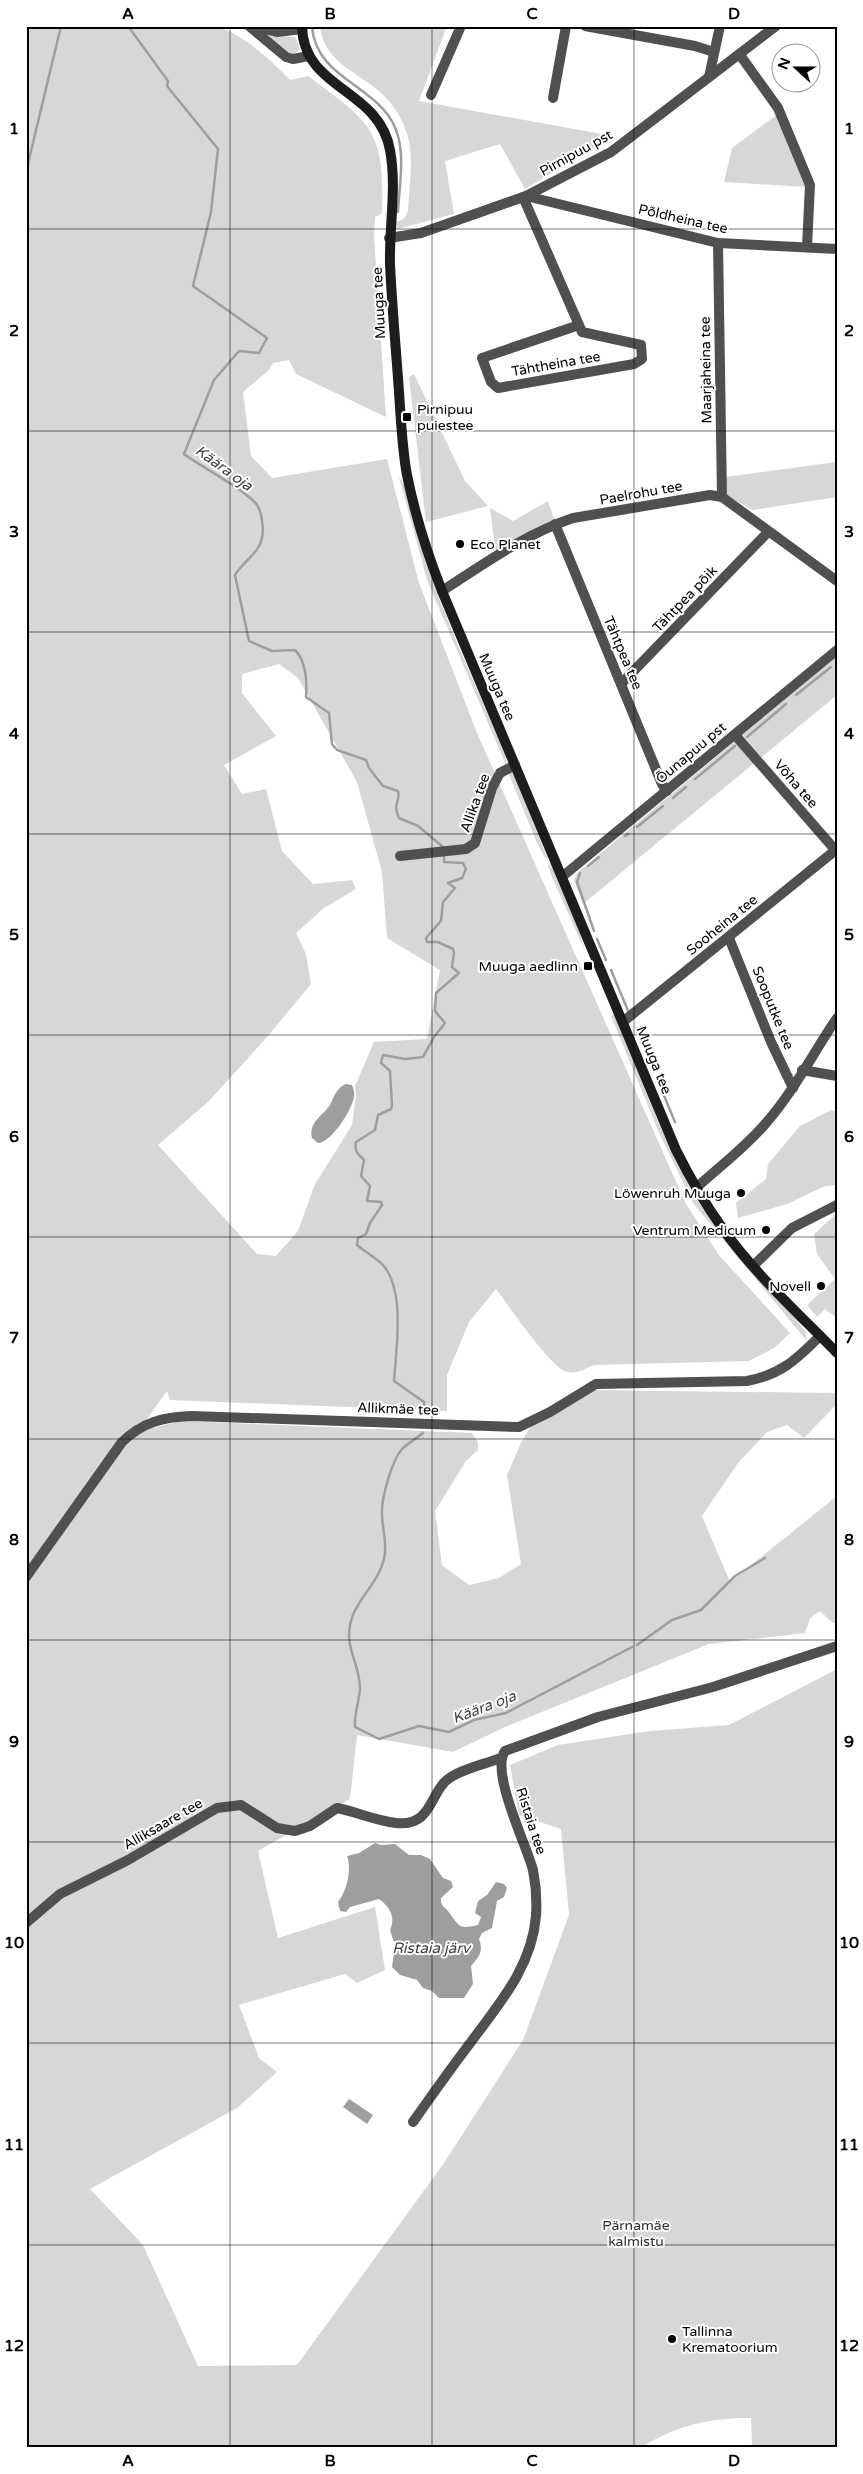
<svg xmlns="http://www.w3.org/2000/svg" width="863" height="2474" font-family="'Varela Round',sans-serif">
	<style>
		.green { fill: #d7d7d7; fill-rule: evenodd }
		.water { fill: #9e9e9e }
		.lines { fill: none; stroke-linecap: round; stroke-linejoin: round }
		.stream { stroke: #9e9e9e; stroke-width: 2.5 }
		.minor { stroke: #505050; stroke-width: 10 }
		.tertiary { stroke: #505050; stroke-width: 10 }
		.secondary { stroke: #1d1d1d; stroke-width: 10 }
		.grid { fill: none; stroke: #000; stroke-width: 1; stroke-opacity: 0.55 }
		.poi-dot { fill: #000; stroke: #fff; stroke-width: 2 }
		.labels { text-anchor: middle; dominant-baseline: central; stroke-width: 4; stroke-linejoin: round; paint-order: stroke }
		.street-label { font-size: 14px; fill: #000; stroke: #fff }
		.poi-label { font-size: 14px; fill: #000; stroke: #fff; text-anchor: end }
		.park-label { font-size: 14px; fill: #2e2e2e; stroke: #fff }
		.water-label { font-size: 15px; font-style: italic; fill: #3f3f3f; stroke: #fff }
		.neatline { fill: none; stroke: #000; stroke-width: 2 }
		.grid-label { font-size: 16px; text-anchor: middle; font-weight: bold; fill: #000 }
	</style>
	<rect width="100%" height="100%" fill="#fff"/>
	<!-- green -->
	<g class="green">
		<path d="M26 26H217C246 37 269 58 290 80L308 76C371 123 385 129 382 213L375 217 374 237 386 417 296 374 289 360 273 363 269 370 243 392 251 456 272 478 387 459 419 583 477 733 685 1202 718 1254 790 1333 774 1348 749 1361 594 1365C585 1369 577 1374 567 1372 550 1367 509 1306 496 1289L469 1322 447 1375V1411L170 1400 167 1391 134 1437 151 1428 182 1421 472 1433 478 1442V1450L466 1461 435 1511 442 1565 469 1585 499 1578 521 1564 507 1475 521 1443 533 1422 581 1390 837 1393V1404L804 1438 787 1425 767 1432 738 1463 702 1516 730 1582 837 1496V1622L833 1623 820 1611 810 1618 805 1633 709 1644 505 1727 453 1752 357 1735 350 1799 258 1851 278 1938 375 1907 385 1970 357 1983 345 1974 239 2005 259 2058 277 2072 237 2108 90 2189 143 2245 198 2366 297 2365 444 2163 523 2040 569 1915 561 1829 519 1815 510 1765 558 1745 650 1731 729 1725 837 1669V2448H752L751 2418C710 2418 676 2425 641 2448H26ZM279 664 298 678 357 782 382 872 387 938 440 970 427 1039 374 1042 355 1086 356 1095 352 1125 315 1184 298 1231 276 1256 257 1254 158 1145 209 1101 268 1036 311 984 306 954 296 933 324 908 356 889 352 880 313 884 282 851 266 789 242 794 224 765 276 736 242 693V674Z"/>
		<path d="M320 26H447L419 101 613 136 525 189 500 144 445 161 454 214 397 229 395 222C403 221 406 218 408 210 409 188 414 160 408 137 404 121 393 103 380 92 357 72 323 61 320 26Z"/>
		<path d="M264 35 295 37 300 50 294 54 285 52Z"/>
		<path d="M778 114 807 187 724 182 732 148Z"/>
		<path d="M414 374 465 481 488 506 426 522 409 377Z"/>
		<path d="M837 462V497L753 510 727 496 725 477Z"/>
		<path d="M399 477C408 485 418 537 423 552 445 622 478 689 506 756V765L427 580Z"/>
		<path d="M548 501 555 522 496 554 490 508 513 521Z"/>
		<path d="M837 656V695L583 904 574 880 577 873Z"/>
		<path d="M508 772 513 773 548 859 545 858 537 843Z"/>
		<path d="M551 862 577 924 585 951 552 877 548 866Z"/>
		<path d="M615 1014C642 1079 665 1150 704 1210 732 1255 773 1291 806 1332V1340L693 1203 660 1135 611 1016Z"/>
		<path d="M831 1110 837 1112V1185L825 1186 787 1204 738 1218 736 1203 766 1179 768 1164 800 1126Z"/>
		<path d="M837 1213V1313L834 1316 825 1309 817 1317 807 1305 835 1279 817 1254 814 1234Z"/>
	</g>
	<!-- water -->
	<g class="water">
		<path d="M346 1084 352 1085C353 1088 355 1093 354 1097 352 1110 331 1143 318 1143L312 1138C308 1121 325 1115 331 1103 335 1094 337 1088 346 1084Z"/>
		<path d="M375 1843 381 1845 395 1844 409 1855H421L430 1859 443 1878 451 1881 453 1887 441 1898C441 1907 443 1905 448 1911 459 1925 457 1930 478 1925L481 1917 475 1913 478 1901 487 1895 496 1882 504 1884 507 1888 504 1897 497 1901 492 1928 482 1933 479 1939C484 1951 479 1957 471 1966L473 1984 464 1998H439L432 1991 423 1988 417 1980 400 1975 392 1967 395 1945 390 1930C396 1917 390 1907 379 1899L350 1907 346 1912 340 1911 338 1902C347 1891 352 1869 347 1856L359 1853Z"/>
		<path d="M349 2099 373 2115 367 2124 343 2107Z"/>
	</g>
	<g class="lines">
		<!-- stream -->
		<g class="stream">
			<path d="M128 26 168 81 167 86 218 149 211 212 193 286 267 338 259 353 239 351 214 380 184 454C200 466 247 491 257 505 262 512 264 530 262 538 259 554 242 562 235 575L249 641 272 651 295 650C306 661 307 682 306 697L329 713 332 744 337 750 366 760 369 768 383 786 398 791C401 801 392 803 399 818L418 826 443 847"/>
			<path d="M312 26C316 84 388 85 399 140 404 163 399 189 398 212"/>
			<path d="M26 172 61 26"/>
			<path d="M796 695 831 667"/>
			<path d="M747 737 786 704"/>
			<path d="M695 779 735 746"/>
			<path d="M673 798 686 787"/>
			<path d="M637 827 663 806"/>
			<path d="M625 836 628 834"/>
			<path d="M588 866 599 857"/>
			<path d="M580 873 577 882 594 931"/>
			<path d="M597 939 606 960"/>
			<path d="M611 970 629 1013"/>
			<path d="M637 1031 643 1046"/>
			<path d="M649 1061 654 1071"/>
			<path d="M657 1079 675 1122"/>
			<path d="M424 1409V1402L394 1381C396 1350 406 1289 382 1264 375 1257 365 1252 357 1245L358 1238 366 1234 370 1223 382 1205 381 1202 367 1201 370 1186 361 1176 364 1160C358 1154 354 1151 356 1142L375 1130 378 1115 391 1109 392 1106 390 1071 381 1063 383 1055 405 1059 423 1057 434 1037 445 1023 435 1011 436 993 459 973 452 967 454 953 453 949 438 942H427L426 938 441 921 443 902 455 888 448 883 462 878 466 869 463 863 444 862V854"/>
			<path d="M423 1433C417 1438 408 1443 402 1449 392 1460 381 1499 382 1514 382 1529 388 1544 384 1559 379 1581 361 1595 353 1615 341 1646 360 1661 360 1689 359 1702 354 1714 355 1727L379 1739 419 1726 449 1732 474 1720 506 1713 632 1647"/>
			<path d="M637 1645 672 1620 701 1610 735 1576 765 1558"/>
		</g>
		<!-- minor -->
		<g class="minor">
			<path d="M585 26 695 46 714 52"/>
			<path d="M740 55 778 108 810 185 807 247"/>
			<path d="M709 77 720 26"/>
			<path d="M431 95 461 26"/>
			<path d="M553 98 566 26"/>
			<path d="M526 196 718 243 837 249"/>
			<path d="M523 197 579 325 482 358 491 382 498 388 634 364 642 359 641 345 582 332 579 325"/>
			<path d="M389 238 421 233 526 196 611 152 776 26"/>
			<path d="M718 243 722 497"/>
			<path d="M555 524 662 784 667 791"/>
			<path d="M442 591C484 564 525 534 573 518L710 495 722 497 837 581"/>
			<path d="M621 684 768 532"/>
			<path d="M735 735 837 852"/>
			<path d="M400 856 466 849 475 843 492 788 500 773 515 765"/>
			<path d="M729 938 771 1042 793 1088"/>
			<path d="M624 1021 837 849"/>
			<path d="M802 1070 837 1076"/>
			<path d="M696 1188C719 1167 746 1147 766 1123 794 1091 813 1053 837 1018"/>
			<path d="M754 1265 792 1228 837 1205"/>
			<path d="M26 1577 122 1442C143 1422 163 1417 191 1416L519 1427 550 1412 596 1384 747 1381C780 1375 796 1360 820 1336"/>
			<path d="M26 1923 60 1894 128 1860 217 1808 241 1805 277 1828 295 1831 310 1826 337 1808C357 1812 376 1821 396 1823 434 1827 429 1790 451 1777 465 1768 485 1764 501 1758"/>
			<path d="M413 2122C432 2095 451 2068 471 2042 500 2003 532 1966 536 1916 537 1901 536 1885 533 1870 527 1846 490 1772 505 1751L598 1717 713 1687 837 1646"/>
		</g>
		<!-- tertiary -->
		<g class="tertiary">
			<path d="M249 26 286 57 293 59 309 56"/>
			<path d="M252 26 277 32 302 29"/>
			<path d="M563 876 837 650"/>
		</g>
		<!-- secondary -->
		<path class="secondary" d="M302 26C303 90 379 88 390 150 397 187 389 227 390 264 392 307 396 349 399 392 401 420 402 448 407 475 415 515 427 553 442 591L676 1150C690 1178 705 1204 723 1229 754 1273 800 1315 837 1353"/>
	</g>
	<!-- grid -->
	<path class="grid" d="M230 26V2448M432 26V2448M634 26V2448M26 229H837M26 431H837M26 632H837M26 834H837M26 1035H837M26 1237H837M26 1439H837M26 1640H837M26 1842H837M26 2043H837M26 2245H837"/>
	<!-- markers -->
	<g class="poi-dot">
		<rect x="402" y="412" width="10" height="10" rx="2.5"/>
		<circle cx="460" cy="544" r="5"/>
		<rect x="583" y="961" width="10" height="10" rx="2.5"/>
		<circle cx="741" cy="1193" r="5"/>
		<circle cx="766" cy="1230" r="5"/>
		<circle cx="821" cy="1286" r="5"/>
		<circle cx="672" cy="2339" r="5"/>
	</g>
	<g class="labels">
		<!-- street labels -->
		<g class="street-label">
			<text transform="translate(576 153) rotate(-29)">Pirnipuu pst</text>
			<text transform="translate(683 219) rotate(13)">Põldheina tee</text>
			<text transform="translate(379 303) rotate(-93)">Muuga tee</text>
			<text transform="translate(556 364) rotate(-10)">Tähtheina tee</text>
			<text transform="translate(706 370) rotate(-91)">Maarjaheina tee</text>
			<text transform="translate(641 493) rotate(-10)">Paelrohu tee</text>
			<text transform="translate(685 599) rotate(-46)">Tähtpea põik</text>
			<text transform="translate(623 653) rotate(67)">Tähtpea tee</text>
			<text transform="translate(497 687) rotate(67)">Muuga tee</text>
			<text transform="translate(691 753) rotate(-40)">Õunapuu pst</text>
			<text transform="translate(796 784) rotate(49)">Võha tee</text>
			<text transform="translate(475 803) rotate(-70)">Allika tee</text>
			<text transform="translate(722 925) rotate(-39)">Sooheina tee</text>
			<text transform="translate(773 1008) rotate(68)">Sooputke tee</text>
			<text transform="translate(654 1060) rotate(68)">Muuga tee</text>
			<text transform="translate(398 1409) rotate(2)">Allikmäe tee</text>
			<text transform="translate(531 1821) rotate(72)">Ristaia tee</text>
			<text transform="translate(163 1824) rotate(-30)">Alliksaare tee</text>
		</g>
		<!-- poi labels -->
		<g class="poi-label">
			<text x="417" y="409" text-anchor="start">Pirnipuu<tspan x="417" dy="16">puiestee</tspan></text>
			<text x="470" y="544" text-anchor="start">Eco Planet</text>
			<text x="578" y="966">Muuga aedlinn</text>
			<text x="731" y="1193">Löwenruh Muuga</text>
			<text x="756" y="1230">Ventrum Medicum</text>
			<text x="811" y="1286">Novell</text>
			<text x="682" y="2331" text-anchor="start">Tallinna<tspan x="682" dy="16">Krematoorium</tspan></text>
		</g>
		<!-- park labels -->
		<g class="park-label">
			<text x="636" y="2225">Pärnamäe<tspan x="636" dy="16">kalmistu</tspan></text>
		</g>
		<!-- water labels -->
		<g class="water-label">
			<text transform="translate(224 468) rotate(36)">Käära oja</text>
			<text transform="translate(484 1707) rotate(-21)">Käära oja</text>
			<text x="431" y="1948">Ristaia järv</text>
		</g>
	</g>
	<!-- border -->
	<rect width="863" height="2474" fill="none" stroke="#ffffff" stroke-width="55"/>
	<!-- north arrow -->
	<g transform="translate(796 68) rotate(291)"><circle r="24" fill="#ffffff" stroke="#999999"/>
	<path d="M0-4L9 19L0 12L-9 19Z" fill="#000000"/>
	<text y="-8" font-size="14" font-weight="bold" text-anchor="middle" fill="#000000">N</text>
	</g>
	<rect x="28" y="28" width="808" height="2418" class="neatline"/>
	<g class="grid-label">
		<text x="128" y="19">A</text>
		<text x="330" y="19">B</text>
		<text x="532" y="19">C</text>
		<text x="734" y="19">D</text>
		<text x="14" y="134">1</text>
		<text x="849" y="134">1</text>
		<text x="14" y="336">2</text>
		<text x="849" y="336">2</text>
		<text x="14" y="537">3</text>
		<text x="849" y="537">3</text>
		<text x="14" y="739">4</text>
		<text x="849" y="739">4</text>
		<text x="14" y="940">5</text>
		<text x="849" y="940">5</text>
		<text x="14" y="1142">6</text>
		<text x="849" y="1142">6</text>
		<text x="14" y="1343">7</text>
		<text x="849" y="1343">7</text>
		<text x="14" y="1545">8</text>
		<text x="849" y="1545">8</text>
		<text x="14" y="1747">9</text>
		<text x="849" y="1747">9</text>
		<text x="14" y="1948">10</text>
		<text x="849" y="1948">10</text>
		<text x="14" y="2150">11</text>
		<text x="849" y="2150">11</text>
		<text x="14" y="2351">12</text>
		<text x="849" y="2351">12</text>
		<text x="128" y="2466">A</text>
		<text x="330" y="2466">B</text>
		<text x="532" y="2466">C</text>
		<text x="734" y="2466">D</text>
	</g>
</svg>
